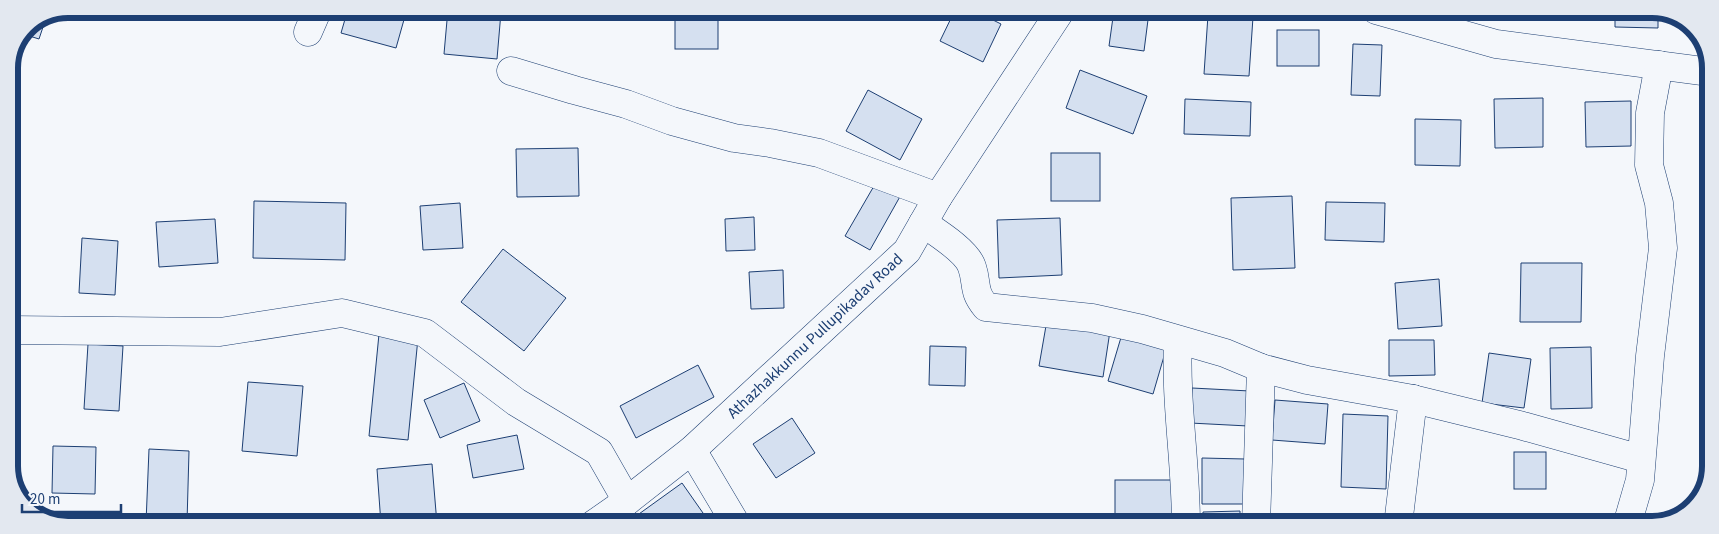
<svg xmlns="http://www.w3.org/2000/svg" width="1719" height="534" font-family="'Source Sans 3',sans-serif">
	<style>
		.building { fill: #d5e0f0; stroke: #1d3f73 }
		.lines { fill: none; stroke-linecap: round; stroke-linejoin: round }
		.street-casing { stroke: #1d3f73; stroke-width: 29 }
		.secondary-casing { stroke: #1d3f73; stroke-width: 29 }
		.street { stroke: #f4f7fb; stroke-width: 28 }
		.secondary { stroke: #f4f7fb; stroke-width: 28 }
		.labels { text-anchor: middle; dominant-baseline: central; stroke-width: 4; stroke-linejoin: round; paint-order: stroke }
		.street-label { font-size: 16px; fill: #1d3f73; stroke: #f4f7fb }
		.rim { fill: none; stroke: #1d3f73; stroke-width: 6 }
	</style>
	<rect width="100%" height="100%" fill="#f4f7fb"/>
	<!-- building -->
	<g class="building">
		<path d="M348 9H407L396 48 341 33Z"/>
		<path d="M448 9 501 12 497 59 444 54Z"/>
		<path d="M955 10H973L1001 24 983 62 940 41Z"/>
		<path d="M1114 10 1149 12 1144 51 1109 46Z"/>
		<path d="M1528 11H1579L1528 15Z"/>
		<path d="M1615 11H1658V28L1615 27Z"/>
		<path d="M1208 15 1253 17 1249 76 1204 74Z"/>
		<rect x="675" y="17" width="43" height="32"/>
		<path d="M46 18 39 39 23 34 26 26Z"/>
		<rect x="1277" y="30" width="42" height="36"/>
		<path d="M1353 44 1382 45 1380 96 1351 95Z"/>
		<path d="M1080 70 1147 96 1133 134 1066 108Z"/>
		<path d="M868 90 922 119 900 160 846 131Z"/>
		<path d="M1543 98V147L1495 148 1494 99Z"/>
		<path d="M1185 99 1251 102 1250 136 1184 134Z"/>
		<path d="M1631 101V146L1586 147 1585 102Z"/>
		<path d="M1415 119 1461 120 1460 166 1415 165Z"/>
		<path d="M578 148 579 196 517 197 516 149Z"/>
		<path d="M9 151 14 153 9 172Z"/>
		<rect x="1051" y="153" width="49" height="48"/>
		<path d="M878 179 902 193 870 250 845 236Z"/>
		<path d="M1292 196 1295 268 1233 270 1231 198Z"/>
		<path d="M254 201 346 203 345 260 253 258Z"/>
		<path d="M1326 202 1385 203 1384 242 1325 240Z"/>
		<path d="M460 203 463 248 423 250 420 206Z"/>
		<path d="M754 217 755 250 726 251 725 219Z"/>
		<path d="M1060 218 1062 275 999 278 997 220Z"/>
		<path d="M215 219 218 263 159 267 156 222Z"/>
		<path d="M82 238 118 241 115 295 79 293Z"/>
		<path d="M503 249 566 298 524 351 461 302Z"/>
		<path d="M1521 263H1582L1581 322H1520Z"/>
		<path d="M783 270 784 308 751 309 749 272Z"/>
		<path d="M1439 279 1442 326 1398 329 1395 283Z"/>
		<path d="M1047 320 1110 331 1103 377 1039 366Z"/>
		<path d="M1709 321V344H1706Z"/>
		<path d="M379 334 418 338 408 440 369 436Z"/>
		<path d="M1122 334 1167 346 1153 394 1108 381Z"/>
		<path d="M1389 340H1434L1435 375 1389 376Z"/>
		<path d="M88 344 123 346 119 411 84 409Z"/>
		<path d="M930 346 966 347 965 386 929 385Z"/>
		<path d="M1591 347 1592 408 1551 409 1550 348Z"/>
		<path d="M1489 353 1531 359 1524 408 1482 403Z"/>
		<path d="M698 365 714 397 636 438 620 406Z"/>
		<path d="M248 382 303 386 297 456 242 451Z"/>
		<path d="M464 383 480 421 440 438 424 400Z"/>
		<path d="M1192 388 1250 391 1248 426 1190 423Z"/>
		<path d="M1275 400 1328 404 1325 444 1272 440Z"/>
		<path d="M1343 414 1388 416 1386 489 1341 487Z"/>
		<path d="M792 418 815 453 776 478 753 444Z"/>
		<path d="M517 435 524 469 473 478 467 445Z"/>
		<path d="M53 446 96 447 95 494 52 493Z"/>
		<path d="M149 449 189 451 187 523H146Z"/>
		<rect x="1514" y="452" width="32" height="37"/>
		<path d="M1202 458 1245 459 1244 504H1202Z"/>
		<path d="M432 464 437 524H381L377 469Z"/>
		<rect x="1115" y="480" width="60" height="45"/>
		<path d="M13 481H18V495Z"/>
		<path d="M682 483 703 513 688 524H625Z"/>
		<path d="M1240 511V525H1203V512Z"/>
		<path d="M1380 516V525H1333V517Z"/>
	</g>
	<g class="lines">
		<defs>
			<g id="street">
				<path d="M1376 10 1496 44 1710 72"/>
				<path d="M308 32 318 9"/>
				<path d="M511 71 574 90 626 104 672 121 734 138 770 143 819 153 938 197"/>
				<path d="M923 223C936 232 967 251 972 267 978 285 972 290 986 307L1092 318 1142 329 1225 353 1261 368 1307 380 1413 399 1523 426 1641 459"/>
				<path d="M9 330 220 332 342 313 425 333 516 402 599 452 627 501"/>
				<path d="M1178 340C1175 402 1186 463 1186 525"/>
				<path d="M692 450 736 524"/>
				<path d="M1256 525 1261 368"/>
				<path d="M1398 525 1413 399"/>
				<path d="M1627 525 1640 480 1650 356 1663 248 1659 203 1649 165 1650 113 1659 65"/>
			</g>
			<path id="secondary" d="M594 524 627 501 692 450 907 251 938 197 1061 10"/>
		</defs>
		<!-- street casing -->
		<use href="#street" class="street-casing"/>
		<!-- secondary casing -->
		<use href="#secondary" class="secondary-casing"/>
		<!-- street -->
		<use href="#street" class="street"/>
		<!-- secondary -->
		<use href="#secondary" class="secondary"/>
	</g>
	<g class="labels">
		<!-- street labels -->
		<g class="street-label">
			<text transform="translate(815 336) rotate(-43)">Athazhakkunnu Pullupikadav Road</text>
		</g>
	</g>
	<!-- crop -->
	<path d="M0 0H1719V534H0ZM68 18H1652A50 50 0 0 1 1702 68V466A50 50 0 0 1 1652 516H68A50 50 0 0 1 18 466V68A50 50 0 0 1 68 18Z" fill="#e3e8f0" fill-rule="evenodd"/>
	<path class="rim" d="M68 18H1652A50 50 0 0 1 1702 68V466A50 50 0 0 1 1652 516H68A50 50 0 0 1 18 466V68A50 50 0 0 1 68 18Z"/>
	<!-- scale -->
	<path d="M22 504v8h99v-8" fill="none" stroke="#1d3f73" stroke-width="2.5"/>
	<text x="30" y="504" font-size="15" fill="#1d3f73" stroke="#f4f7fb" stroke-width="4" paint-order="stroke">20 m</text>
</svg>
